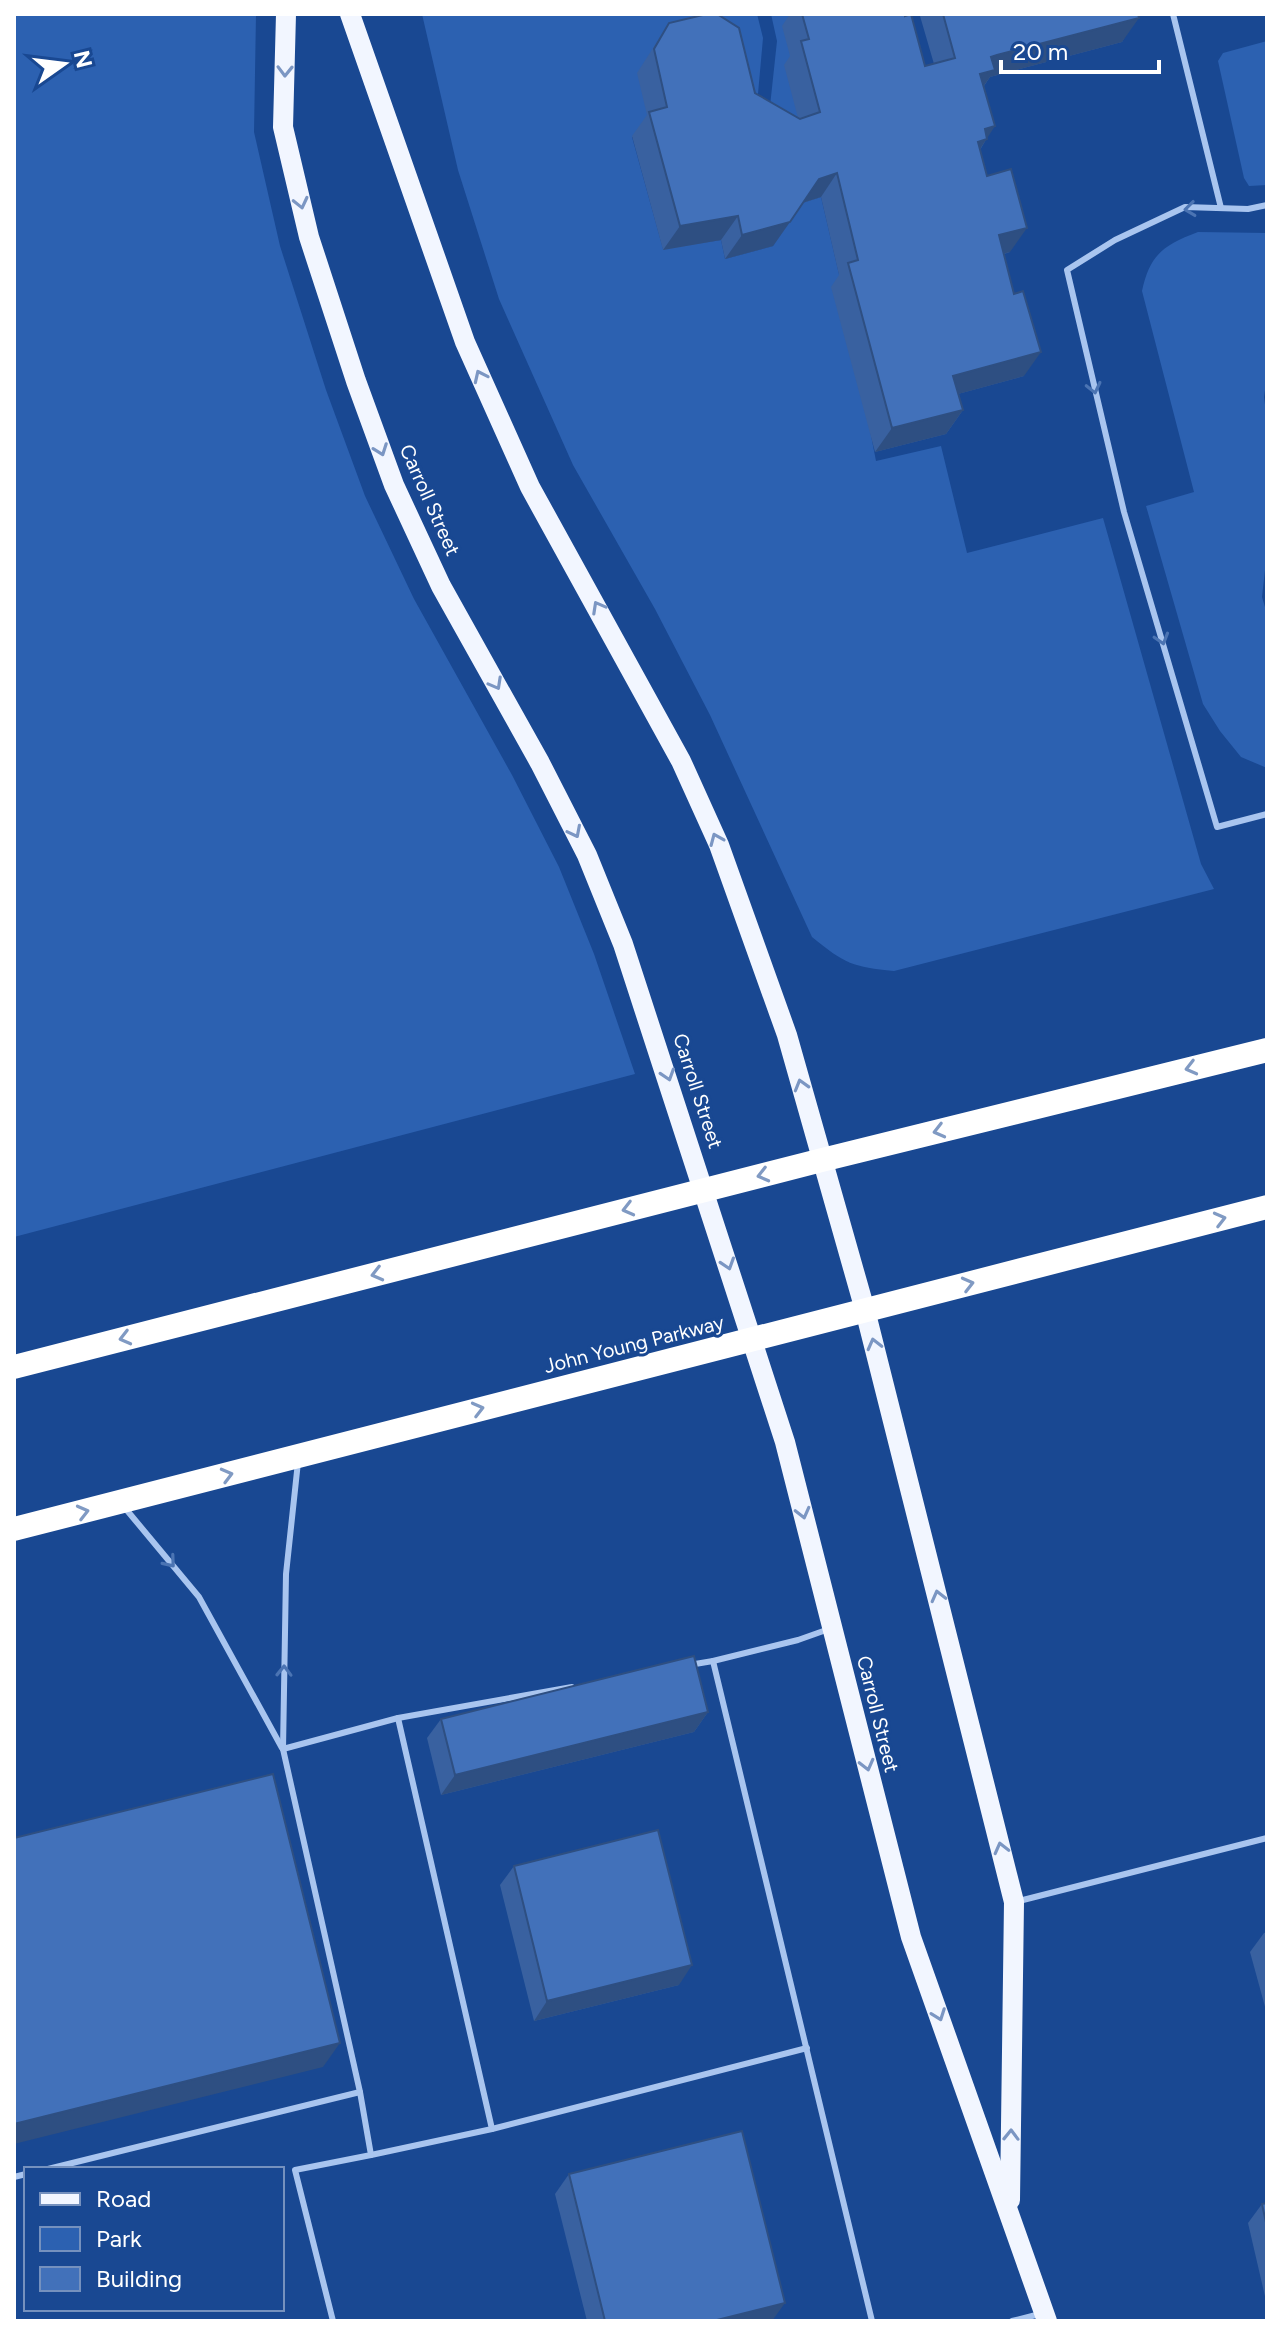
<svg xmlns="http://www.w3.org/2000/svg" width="1281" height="2335" font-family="Figtree,sans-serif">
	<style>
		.green { fill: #2c61b1 }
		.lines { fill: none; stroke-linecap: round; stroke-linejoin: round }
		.lane { stroke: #a9c5ef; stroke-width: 6 }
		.primary { stroke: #f2f6ff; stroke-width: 20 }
		.highway { stroke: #fff; stroke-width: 24 }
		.wall { fill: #3961a0 }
		.shaded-wall { fill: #2e4f82 }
		.building { fill: #4271ba; stroke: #2e4f82; stroke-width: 2 }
		.oneway { stroke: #7b96c3 }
		.oneway2 { stroke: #4b74b3 }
		.oneway3 { stroke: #809ac3 }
		.labels { text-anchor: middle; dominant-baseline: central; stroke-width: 6; stroke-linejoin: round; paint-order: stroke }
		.street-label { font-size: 20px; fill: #fff; stroke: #194892 }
	</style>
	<rect width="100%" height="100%" fill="#194892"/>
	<!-- green -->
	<g class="green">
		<path d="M14 14H256L254 132 280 246 326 390 365 496 414 599 512 775 559 867 594 954 635 1074 14 1237Z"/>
		<path d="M422 14H757L763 38 755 127 651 131 632 137 663 249 721 240 725 259 773 246 802 203 821 197 841 283 876 461 941 446 967 553 1103 518 1201 864 1214 889 894 971C853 967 845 964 812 937L710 715 655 609 573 465 499 299 458 170Z"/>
		<path d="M771 14H798L792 63 803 136 767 134 777 41Z"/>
		<path d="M1267 41V185L1249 186 1244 178 1218 61 1223 53Z"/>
		<path d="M1198 232 1267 233V376L1264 397 1267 420V552L1262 597 1267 614V768L1241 757 1220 731 1203 704 1146 506 1194 492 1142 291C1150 254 1164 245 1198 232Z"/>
	</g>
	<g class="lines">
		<!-- lane -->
		<g class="lane">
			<path d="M1173 14 1221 208"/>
			<path d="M1267 205 1248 209 1185 207 1115 240 1067 270 1124 512 1217 827 1267 814"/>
			<path d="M125 1508 199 1597 282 1748"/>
			<path d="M713 1661 798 1640 829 1629"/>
			<path d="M689 1665 713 1661 872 2321"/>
			<path d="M283 1749 398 1718 572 1687"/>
			<path d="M1019 1901 1267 1838"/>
			<path d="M492 2129 807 2048"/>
			<path d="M371 2155 492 2129 398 1718"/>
			<path d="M48 2169 360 2092 283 1749 286 1574 298 1462"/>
			<path d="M14 2177 26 2174"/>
			<path d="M333 2321 295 2170 371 2155 360 2092"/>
			<path d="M1012 2321 1040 2314"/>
		</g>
		<!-- primary -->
		<g class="primary">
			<path d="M286 14 283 127 309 237 356 381 394 485 441 586 540 763 587 855 623 944 785 1442 911 1937 1047 2321"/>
			<path d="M350 14 465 342 530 487 681 761 719 845 787 1035 865 1310 1014 1902 1010 2200"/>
		</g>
		<!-- highway -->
		<g class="highway">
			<path d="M14 1367 822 1160 1267 1050"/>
			<path d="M14 1529 1267 1207"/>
		</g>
	</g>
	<!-- wall -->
	<g class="wall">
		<path d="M790 14H905L925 66 934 64 920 16 922 14H1138L1122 42 990 77 984 86 987 138 980 150 987 176 1010 252 1004 254 1024 376 958 394 963 410 946 434 875 452 831 287 839 275 821 197 803 203 773 246 725 259 721 240 663 250 632 136 647 115 637 73 669 23 755 93 798 118 784 65 790 56 782 26Z"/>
		<path d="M708 1712 694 1732 441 1795 427 1738 441 1719Z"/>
		<path d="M514 1866 679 1985 534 2021 500 1885Z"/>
		<path d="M1267 1932V2014L1250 1952 1264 1933Z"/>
		<path d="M569 2174 772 2321H587L555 2194Z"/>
		<path d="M1267 2203V2305L1248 2223 1262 2204Z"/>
	</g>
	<!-- shaded-wall -->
	<g class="shaded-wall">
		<path d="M1139 18 1122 42 990 77 978 94 963 98 991 57Z"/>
		<path d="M995 126 971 163 961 166 985 129Z"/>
		<path d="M837 173 821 197 802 203 819 179Z"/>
		<path d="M738 216 721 240 663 250 680 226Z"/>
		<path d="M790 222 773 246 725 259 742 235Z"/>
		<path d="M1027 228 1010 252 982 259 999 235Z"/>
		<path d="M1041 352 1024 376 936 400 953 376Z"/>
		<path d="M963 410 946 434 875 452 892 428Z"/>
		<path d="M708 1712 694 1732 441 1795 455 1775Z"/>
		<path d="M692 1965 679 1985 534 2021 547 2001Z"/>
		<path d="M340 2043 323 2067 14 2144V2124Z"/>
		<path d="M785 2303 772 2321H713Z"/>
	</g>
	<!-- building -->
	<g class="building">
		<path d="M707 14H717L739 28 755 93 800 119 820 112 801 41 809 39 802 14H905V16L911 14 925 66 955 58 943 14H1138L1139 18 997 55 991 57 995 70 980 74 995 126 985 129 987 139 978 142 987 176 1011 169 1027 228 999 235 1014 294 1023 291 1041 352 953 376 963 410 892 428 848 263 858 260 837 173 819 179 790 222 742 235 738 216 680 226 649 112 667 107 654 49 669 23Z"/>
		<path d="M694 1656 708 1712 455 1775 441 1719Z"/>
		<path d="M273 1774 340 2043 14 2124V1838Z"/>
		<path d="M658 1830 692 1965 547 2001 514 1866Z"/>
		<path d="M742 2131 785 2303 713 2321H605L569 2174Z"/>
		<path d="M1267 2203V2227L1262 2204Z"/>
	</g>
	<!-- one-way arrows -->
	<defs><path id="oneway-chevron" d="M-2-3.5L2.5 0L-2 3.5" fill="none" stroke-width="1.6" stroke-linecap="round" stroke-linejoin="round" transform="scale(2)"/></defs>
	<g class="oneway">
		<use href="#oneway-chevron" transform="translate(285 71) rotate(91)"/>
		<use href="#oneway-chevron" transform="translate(301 203) rotate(77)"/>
		<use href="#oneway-chevron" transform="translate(480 376) rotate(-115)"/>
		<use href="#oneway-chevron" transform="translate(381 450) rotate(70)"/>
		<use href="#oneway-chevron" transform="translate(598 607) rotate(-119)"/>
		<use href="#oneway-chevron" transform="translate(496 684) rotate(61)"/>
		<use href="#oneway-chevron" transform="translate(575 832) rotate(63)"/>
		<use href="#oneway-chevron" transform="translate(716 839) rotate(-113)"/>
		<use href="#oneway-chevron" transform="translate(668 1075) rotate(72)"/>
		<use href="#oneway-chevron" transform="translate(801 1085) rotate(-106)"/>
		<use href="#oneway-chevron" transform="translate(728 1264) rotate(72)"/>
		<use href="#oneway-chevron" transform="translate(874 1344) rotate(-104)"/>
		<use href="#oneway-chevron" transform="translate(803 1513) rotate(76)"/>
		<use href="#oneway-chevron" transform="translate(938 1596) rotate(-104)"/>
		<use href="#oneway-chevron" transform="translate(867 1765) rotate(76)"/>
		<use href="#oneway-chevron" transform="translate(1001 1848) rotate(-104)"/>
		<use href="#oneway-chevron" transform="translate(939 2015) rotate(70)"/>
		<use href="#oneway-chevron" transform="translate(1011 2135) rotate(-89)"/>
	</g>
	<g class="oneway2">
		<use href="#oneway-chevron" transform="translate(1190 209) rotate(173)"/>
		<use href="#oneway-chevron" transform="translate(1094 388) rotate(77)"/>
		<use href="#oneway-chevron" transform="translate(1162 639) rotate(73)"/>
		<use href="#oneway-chevron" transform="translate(170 1562) rotate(50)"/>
		<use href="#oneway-chevron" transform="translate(284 1671) rotate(-89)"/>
	</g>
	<g class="oneway3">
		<use href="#oneway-chevron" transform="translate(1191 1068) rotate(166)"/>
		<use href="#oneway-chevron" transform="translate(939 1131) rotate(166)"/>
		<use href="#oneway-chevron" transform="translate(763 1175) rotate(166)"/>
		<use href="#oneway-chevron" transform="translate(628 1209) rotate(166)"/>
		<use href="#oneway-chevron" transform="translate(1220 1219) rotate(-14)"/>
		<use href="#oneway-chevron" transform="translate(377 1274) rotate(166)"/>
		<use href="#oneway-chevron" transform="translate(968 1284) rotate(-14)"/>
		<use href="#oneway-chevron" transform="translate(125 1338) rotate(166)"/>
		<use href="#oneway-chevron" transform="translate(478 1409) rotate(-14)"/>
		<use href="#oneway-chevron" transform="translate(227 1475) rotate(-15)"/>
		<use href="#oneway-chevron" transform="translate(83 1512) rotate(-14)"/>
	</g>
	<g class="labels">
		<!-- street labels -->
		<g class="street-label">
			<text transform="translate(430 500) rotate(66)">Carroll Street</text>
			<text transform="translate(698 1091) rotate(72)">Carroll Street</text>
			<text transform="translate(634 1344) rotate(-14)">John Young Parkway</text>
			<text transform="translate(878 1714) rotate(76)">Carroll Street</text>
		</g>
	</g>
	<!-- border -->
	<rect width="1281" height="2335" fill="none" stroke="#ffffff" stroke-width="32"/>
	<!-- legend -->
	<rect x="24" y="2167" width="260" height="144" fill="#194892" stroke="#7591be" stroke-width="2"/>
	<rect x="40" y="2193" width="40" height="12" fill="#f2f6ff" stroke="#7591be" stroke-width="2"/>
	<text x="96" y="2207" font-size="24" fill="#ffffff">Road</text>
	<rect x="40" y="2227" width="40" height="24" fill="#2c61b1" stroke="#7591be" stroke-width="2"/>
	<text x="96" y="2247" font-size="24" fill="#ffffff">Park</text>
	<rect x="40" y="2267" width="40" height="24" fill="#4271ba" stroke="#7591be" stroke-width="2"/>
	<text x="96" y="2287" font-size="24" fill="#ffffff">Building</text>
	<!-- north arrow -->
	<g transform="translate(64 64) rotate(76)" stroke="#194892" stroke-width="6" paint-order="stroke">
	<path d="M0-6L14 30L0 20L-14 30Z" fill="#ffffff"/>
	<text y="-12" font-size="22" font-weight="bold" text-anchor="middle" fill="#ffffff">N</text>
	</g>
	<!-- scale -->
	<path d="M1001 60v12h158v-12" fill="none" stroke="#ffffff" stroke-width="4"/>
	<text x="1013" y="60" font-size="24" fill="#ffffff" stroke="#194892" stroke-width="6" paint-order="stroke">20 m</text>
</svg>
